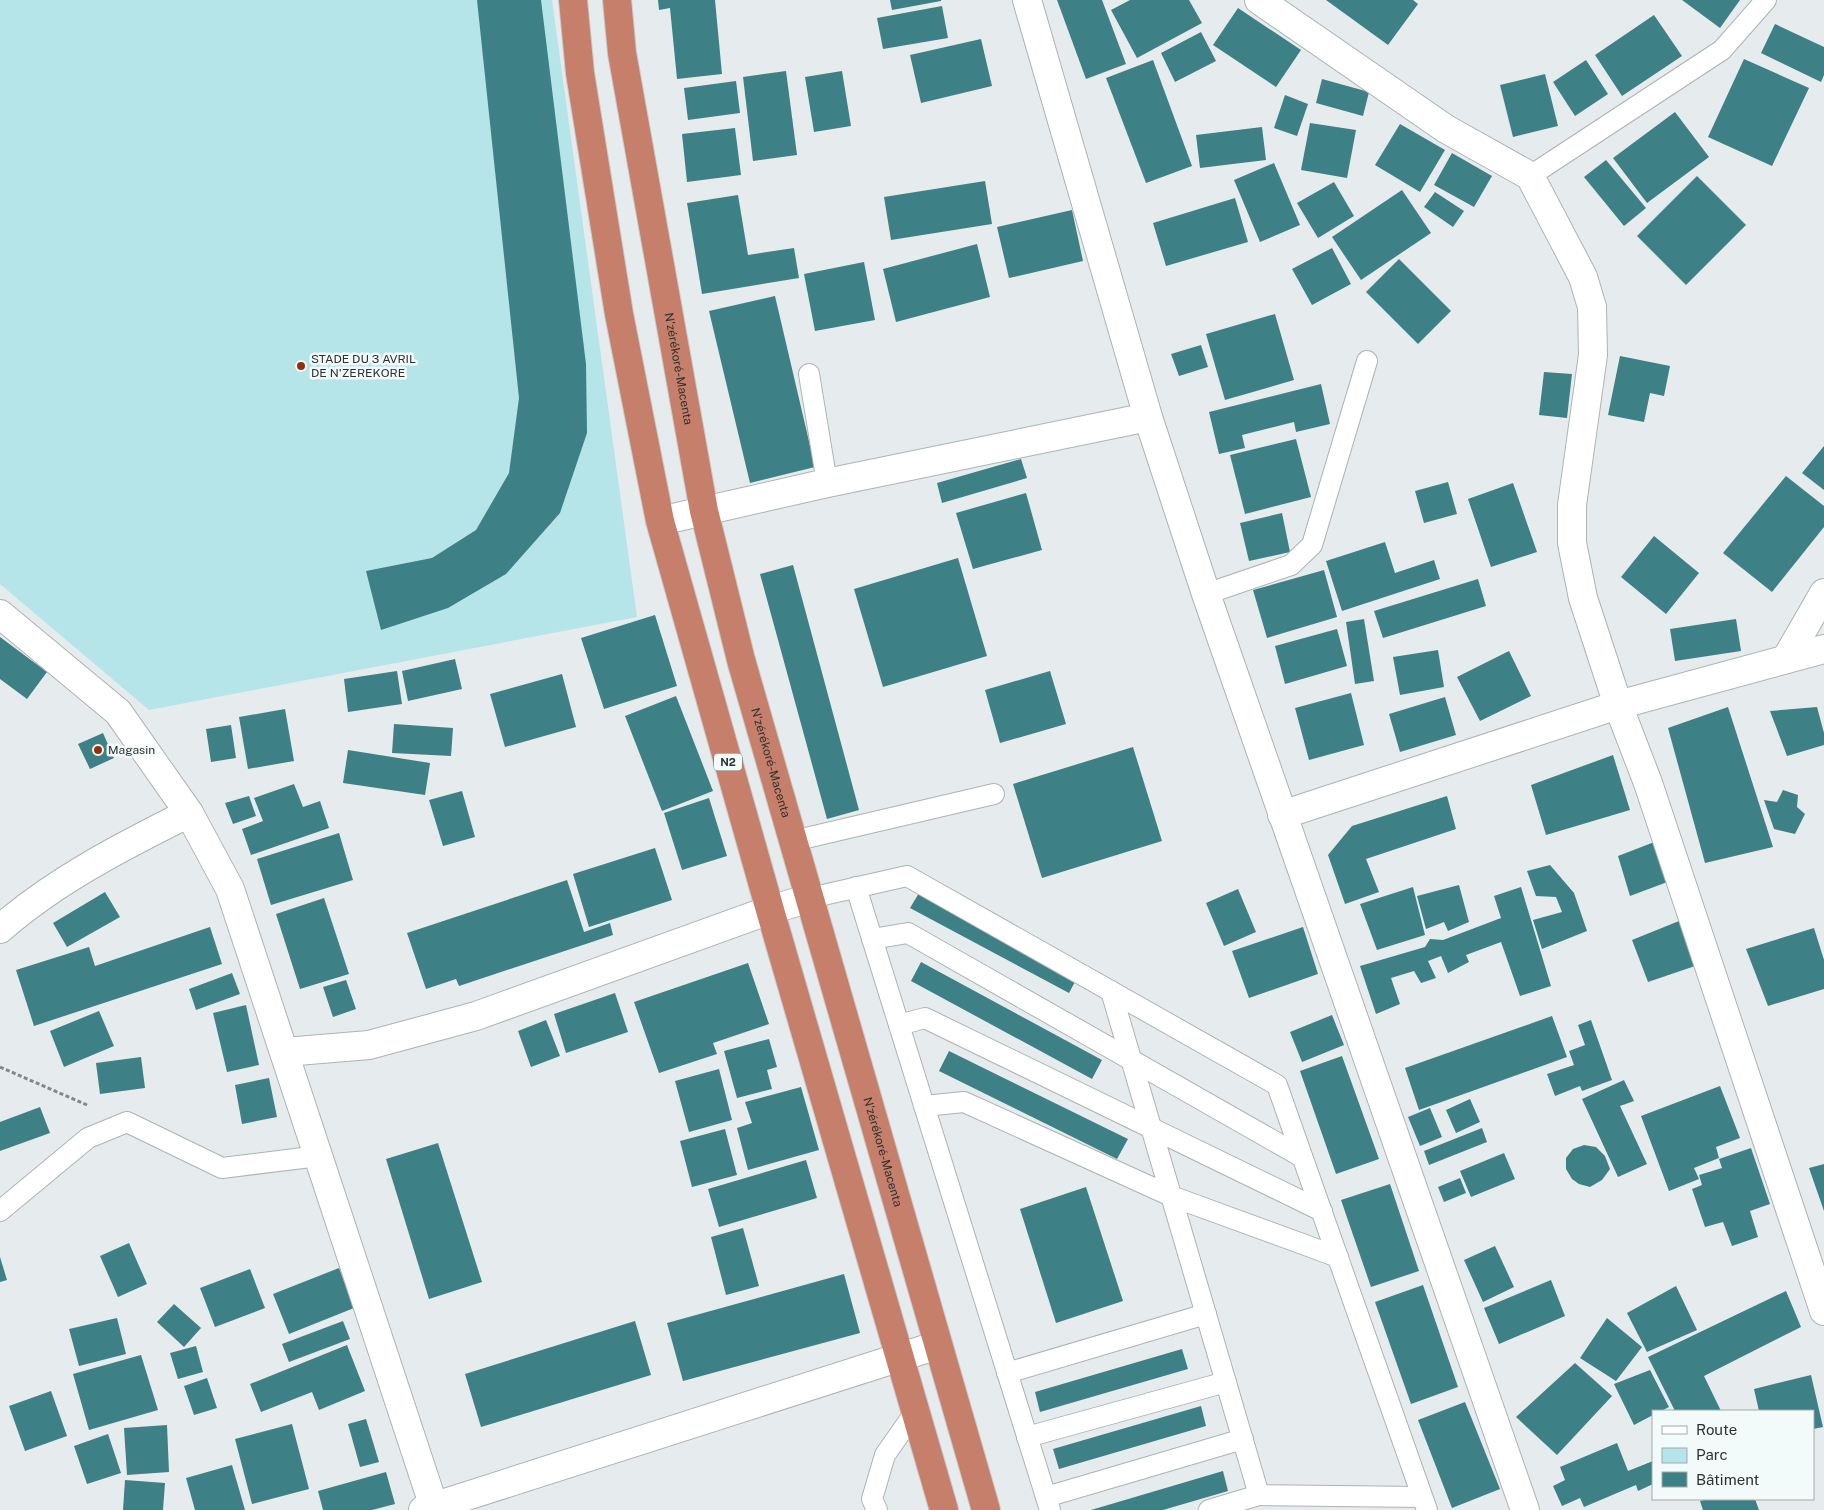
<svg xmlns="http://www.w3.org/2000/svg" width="1824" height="1510" font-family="'Public Sans',sans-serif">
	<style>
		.green { fill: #b5e5e9 }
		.building { fill: #3d8086 }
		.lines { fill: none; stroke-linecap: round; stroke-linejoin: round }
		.lane-casing { stroke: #adb3b3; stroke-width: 22 }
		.street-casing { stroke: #adb3b3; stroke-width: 30 }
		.highway-casing { stroke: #c9c9c9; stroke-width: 30 }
		.path { stroke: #828787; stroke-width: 3; stroke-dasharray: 4 2.5; stroke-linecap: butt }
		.lane { stroke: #fff; stroke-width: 20 }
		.street { stroke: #fff; stroke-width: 28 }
		.highway { stroke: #c67f6b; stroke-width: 28 }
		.poi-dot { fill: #962f0c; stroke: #f3fafa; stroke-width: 2 }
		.labels { text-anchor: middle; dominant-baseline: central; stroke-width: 5; stroke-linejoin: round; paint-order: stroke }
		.shield { fill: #f3fafa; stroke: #696d6d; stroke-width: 1 }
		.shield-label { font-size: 11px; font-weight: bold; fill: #2e3131 }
		.poi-label { font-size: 12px; fill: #2e3131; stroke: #f3fafa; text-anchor: start }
		.street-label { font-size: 12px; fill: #2e3131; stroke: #f3fafa }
	</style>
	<rect width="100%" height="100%" fill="#e6eced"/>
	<!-- green -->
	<path class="green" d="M0 0H552L637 617 149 710 0 584Z"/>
	<!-- building -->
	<g class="building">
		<path d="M477 0H541L586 364 587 433 560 513 506 574 448 608 381 630 366 571 432 558 476 530 509 473 519 398Z"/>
		<path d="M658 0H715L722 74 677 79 670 8 659 10Z"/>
		<path d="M890 0H941V1L892 10Z"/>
		<path d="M1057 0H1102L1126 64 1086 79Z"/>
		<path d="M1130 0H1189L1202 23 1137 58 1111 10Z"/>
		<path d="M1326 0H1413L1418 4 1388 45Z"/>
		<path d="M1682 0H1740L1720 28Z"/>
		<path d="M942 6 948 38 883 49 877 18Z"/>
		<path d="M1238 8 1301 50 1276 87 1213 45Z"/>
		<path d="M1654 15 1682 56 1622 96 1595 55Z"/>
		<path d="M1775 24 1824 47V75L1821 82 1761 53Z"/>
		<path d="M1201 32 1216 61 1175 82 1161 53Z"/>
		<path d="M981 39 992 86 921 103 910 55Z"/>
		<path d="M1744 59 1809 88 1772 166 1708 137Z"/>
		<path d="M1153 60 1192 166 1146 183 1106 78Z"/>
		<path d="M1586 60 1608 94 1575 116 1553 82Z"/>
		<path d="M786 71 797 155 753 161 743 77Z"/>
		<path d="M842 71 851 126 814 132 805 77Z"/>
		<path d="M1545 74 1558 126 1513 137 1500 85Z"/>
		<path d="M1322 79 1369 92 1363 116 1316 103Z"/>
		<path d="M736 81 740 113 688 120 684 88Z"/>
		<path d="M1285 95 1308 104 1297 136 1274 128Z"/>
		<path d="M1675 112 1709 157 1647 203 1613 158Z"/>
		<path d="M1310 123 1356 130 1347 178 1301 170Z"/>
		<path d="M1400 124 1445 150 1420 192 1375 165Z"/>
		<path d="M1262 127 1266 160 1200 168 1196 135Z"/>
		<path d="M735 128 741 175 687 182 682 134Z"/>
		<path d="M1452 153 1492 176 1474 207 1434 185Z"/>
		<path d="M1606 160 1646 208 1624 226 1584 177Z"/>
		<path d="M1274 163 1300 225 1260 242 1234 180Z"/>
		<path d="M1697 176 1746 225 1686 285 1637 236Z"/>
		<path d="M985 181 992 224 891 240 884 197Z"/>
		<path d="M1334 182 1354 216 1318 238 1297 203Z"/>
		<path d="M1402 190 1431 233 1361 280 1332 237Z"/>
		<path d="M1435 192 1464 211 1453 227 1424 207Z"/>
		<path d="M738 195 748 255 794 248 799 278 702 294 687 203Z"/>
		<path d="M1235 198 1248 242 1166 266 1153 223Z"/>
		<path d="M1072 210 1083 261 1009 278 997 227Z"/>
		<path d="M977 244 990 297 896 322 883 269Z"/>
		<path d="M1332 248 1351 284 1312 305 1292 269Z"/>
		<path d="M1399 259 1451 311 1418 344 1366 292Z"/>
		<path d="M864 262 875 320 815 331 804 274Z"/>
		<path d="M775 296 815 467 750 483 709 311Z"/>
		<path d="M1275 314 1294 380 1225 400 1206 334Z"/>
		<path d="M1201 345 1208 367 1179 376 1171 354Z"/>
		<path d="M1620 356 1670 366 1664 396 1650 393 1644 422 1608 415Z"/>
		<path d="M1544 372 1572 374 1567 418 1539 415Z"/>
		<path d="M1321 384 1330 424 1296 432 1294 422 1242 435 1245 448 1219 454 1209 412Z"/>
		<path d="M1296 439 1311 497 1245 514 1230 455Z"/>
		<path d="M1824 446V490L1802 473Z"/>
		<path d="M1021 459 1027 478 942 503 937 483Z"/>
		<path d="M1786 476 1824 506V527L1772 592 1723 553Z"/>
		<path d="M1448 482 1457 514 1424 523 1415 491Z"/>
		<path d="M1513 483 1537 552 1491 567 1468 499Z"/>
		<path d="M1026 493 1042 550 973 569 956 513Z"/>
		<path d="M1282 513 1290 552 1249 561 1240 523Z"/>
		<path d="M1654 536 1699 573 1666 614 1621 577Z"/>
		<path d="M1385 542 1395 573 1434 560 1440 579 1342 611 1326 561Z"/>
		<path d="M958 558 987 656 883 687 854 589Z"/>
		<path d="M793 565 859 810 827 819 760 574Z"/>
		<path d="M1324 570 1337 617 1267 638 1253 590Z"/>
		<path d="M1478 579 1486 606 1383 638 1374 611Z"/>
		<path d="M655 615 677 686 604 709 581 638Z"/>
		<path d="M1364 619 1374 681 1355 684 1346 622Z"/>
		<path d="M1736 619 1741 651 1675 661 1670 629Z"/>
		<path d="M1337 629 1347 666 1285 684 1275 646Z"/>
		<path d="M0 637 47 672 27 699 0 679Z"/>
		<path d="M1438 650 1444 687 1400 695 1393 657Z"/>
		<path d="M1509 651 1531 696 1480 721 1457 677Z"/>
		<path d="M455 659 462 689 408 701 402 671Z"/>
		<path d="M397 671 402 704 348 712 344 679Z"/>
		<path d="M1050 671 1066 724 1000 743 985 690Z"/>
		<path d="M562 674 576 727 505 747 490 694Z"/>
		<path d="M1351 693 1364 745 1309 760 1295 708Z"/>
		<path d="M676 696 713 791 662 811 625 716Z"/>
		<path d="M1445 697 1456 735 1400 752 1389 714Z"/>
		<path d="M1728 707 1773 847 1705 863 1668 728Z"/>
		<path d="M1817 707 1824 733V745L1787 756 1770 711Z"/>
		<path d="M285 709 294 761 248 769 239 717Z"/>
		<path d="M394 724 453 728 451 756 392 753Z"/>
		<path d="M231 725 236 758 211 762 206 729Z"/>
		<path d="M103 733 114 758 90 769 78 744Z"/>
		<path d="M1133 747 1162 841 1042 878 1013 784Z"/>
		<path d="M348 750 430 763 425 795 343 783Z"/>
		<path d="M1613 755 1630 810 1546 835 1531 785Z"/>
		<path d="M294 784 303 807 320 801 329 828 251 855 242 829 263 821 254 798Z"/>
		<path d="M1783 790 1798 795 1797 807 1805 814 1795 834 1774 829 1764 800 1777 802Z"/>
		<path d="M462 791 475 837 443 846 429 800Z"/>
		<path d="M249 796 256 816 233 824 225 803Z"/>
		<path d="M1447 796 1456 829 1366 859 1379 892 1345 904 1328 855 1352 826Z"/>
		<path d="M709 798 727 856 682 870 664 813Z"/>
		<path d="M339 833 353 880 271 905 257 859Z"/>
		<path d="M1657 841 1670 881 1630 896 1618 856Z"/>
		<path d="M655 848 672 900 589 927 573 874Z"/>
		<path d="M1550 865 1574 893 1587 931 1542 949 1533 920 1562 912 1556 897 1536 896 1527 871Z"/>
		<path d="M567 880 584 932 610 923 613 935 459 986 456 979 426 989 407 933Z"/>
		<path d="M1459 885 1469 922 1448 931 1444 922 1426 929 1417 896Z"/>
		<path d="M1413 887 1425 935 1377 950 1360 904Z"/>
		<path d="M1521 887 1551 986 1520 996 1501 942 1466 955 1469 962 1448 973 1441 956 1428 961 1436 978 1421 983 1414 971 1391 978 1400 1004 1376 1014 1360 966 1425 947 1430 939 1443 940 1501 918 1494 896Z"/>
		<path d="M1238 889 1256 932 1224 946 1206 903Z"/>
		<path d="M105 892 120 917 67 947 53 923Z"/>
		<path d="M919 893 1077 978 1069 993 910 908Z"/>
		<path d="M324 898 349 974 300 989 276 914Z"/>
		<path d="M1679 921 1695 966 1648 982 1632 940Z"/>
		<path d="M210 927 222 964 34 1026 16 970 89 947 95 966Z"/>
		<path d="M1303 927 1318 974 1249 998 1232 951Z"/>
		<path d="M1814 928 1824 960V989L1768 1006 1746 949Z"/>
		<path d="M921 962 1102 1060 1092 1079 911 981Z"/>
		<path d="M748 963 769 1024 713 1043 717 1054 659 1073 634 1002Z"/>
		<path d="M232 973 240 994 196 1010 189 989Z"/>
		<path d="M346 980 356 1009 333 1017 323 987Z"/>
		<path d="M615 993 628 1032 566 1053 554 1014Z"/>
		<path d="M246 1005 259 1065 227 1072 213 1013Z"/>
		<path d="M99 1011 114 1046 64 1067 50 1031Z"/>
		<path d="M1332 1015 1344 1045 1302 1062 1290 1032Z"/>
		<path d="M1552 1016 1567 1057 1419 1110 1405 1068Z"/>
		<path d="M546 1020 560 1056 531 1067 518 1031Z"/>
		<path d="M1591 1020 1612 1080 1582 1091 1580 1086 1555 1096 1547 1074 1574 1065 1569 1051 1585 1045 1578 1025Z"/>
		<path d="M769 1039 777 1067 767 1070 772 1089 737 1098 724 1051Z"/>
		<path d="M949 1051 1128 1139 1117 1159 939 1071Z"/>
		<path d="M1342 1056 1379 1159 1336 1174 1300 1071Z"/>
		<path d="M141 1057 145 1088 100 1094 96 1063Z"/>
		<path d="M719 1069 732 1120 689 1132 675 1081Z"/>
		<path d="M269 1078 277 1117 242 1124 235 1085Z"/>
		<path d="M1624 1080 1634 1101 1620 1106 1647 1164 1618 1177 1582 1099Z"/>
		<path d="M1720 1086 1740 1138 1716 1147 1719 1158 1694 1168 1699 1179 1669 1191 1641 1116Z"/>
		<path d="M801 1087 819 1150 748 1170 737 1128 752 1123 745 1102Z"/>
		<path d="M1470 1099 1480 1122 1456 1133 1446 1110Z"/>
		<path d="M40 1107 50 1133 0 1151V1122Z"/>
		<path d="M1430 1108 1442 1137 1420 1146 1408 1117Z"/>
		<path d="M1482 1128 1487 1142 1429 1165 1424 1151Z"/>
		<path d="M725 1129 737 1175 692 1187 680 1141Z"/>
		<path d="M438 1143 482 1282 429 1299 386 1159Z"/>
		<path d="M1584 1145 1596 1147 1605 1156 1610 1169 1602 1180 1590 1187 1579 1184 1572 1179 1566 1169V1158L1573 1149Z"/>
		<path d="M1751 1148 1770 1204 1750 1211 1758 1237 1732 1246 1723 1222 1705 1227 1692 1189 1702 1185 1699 1175 1722 1168 1719 1159Z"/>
		<path d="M1504 1153 1515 1179 1471 1197 1460 1171Z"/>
		<path d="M806 1160 817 1198 719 1227 708 1189Z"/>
		<path d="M1824 1164V1211L1809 1168Z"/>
		<path d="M1460 1178 1466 1193 1444 1202 1438 1187Z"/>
		<path d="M1390 1184 1419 1271 1371 1287 1341 1200Z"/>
		<path d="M1086 1187 1123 1301 1056 1323 1020 1209Z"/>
		<path d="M743 1228 759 1286 726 1295 711 1237Z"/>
		<path d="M129 1243 147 1284 118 1297 100 1256Z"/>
		<path d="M1495 1246 1514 1287 1483 1302 1464 1260Z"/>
		<path d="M0 1257 7 1280 0 1282Z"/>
		<path d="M339 1268 354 1308 289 1334 273 1294Z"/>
		<path d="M250 1269 265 1308 215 1327 200 1288Z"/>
		<path d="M844 1274 860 1333 683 1381 667 1323Z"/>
		<path d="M1551 1280 1565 1316 1499 1344 1484 1308Z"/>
		<path d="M1423 1285 1458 1387 1411 1404 1375 1302Z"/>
		<path d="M1676 1286 1697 1330 1647 1352 1627 1313Z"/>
		<path d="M1786 1291 1801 1327 1704 1376 1721 1411H1675L1648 1357Z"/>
		<path d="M174 1304 201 1328 184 1347 157 1322Z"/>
		<path d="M117 1318 126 1354 79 1366 69 1329Z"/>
		<path d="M1607 1318 1642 1347 1616 1381 1580 1358Z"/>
		<path d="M343 1321 350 1339 289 1362 282 1344Z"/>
		<path d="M635 1321 651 1375 481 1427 465 1374Z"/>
		<path d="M347 1345 365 1391 319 1410 312 1392 261 1412 250 1384Z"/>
		<path d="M196 1346 203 1372 178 1379 170 1353Z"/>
		<path d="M1182 1349 1188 1369 1040 1412 1035 1392Z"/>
		<path d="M141 1355 158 1410 89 1430 73 1374Z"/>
		<path d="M1575 1363 1612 1396 1557 1455 1516 1417Z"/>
		<path d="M1650 1370 1669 1407 1661 1411H1653V1415L1634 1425 1614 1384Z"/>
		<path d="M1811 1375 1823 1427 1813 1429V1411H1759L1754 1389Z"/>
		<path d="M207 1378 217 1408 194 1415 184 1386Z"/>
		<path d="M51 1391 67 1436 25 1451 9 1406Z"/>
		<path d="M1465 1402 1500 1489 1452 1508 1418 1420Z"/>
		<path d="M1201 1406 1206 1426 1059 1469 1053 1449Z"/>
		<path d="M366 1419 379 1462 360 1467 348 1424Z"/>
		<path d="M292 1424 309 1489 252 1504 235 1439Z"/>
		<path d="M167 1425 169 1472 127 1475 124 1428Z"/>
		<path d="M108 1434 121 1473 87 1484 74 1446Z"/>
		<path d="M1617 1443 1628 1471 1653 1461V1484L1638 1491 1636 1485 1584 1507 1580 1498 1562 1506 1553 1486 1565 1480 1560 1467Z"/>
		<path d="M232 1465 245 1510H195L186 1478Z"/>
		<path d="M1223 1471 1228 1491 1163 1510H1091Z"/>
		<path d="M386 1472 395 1504 372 1510H323L318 1491Z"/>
		<path d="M125 1480 165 1483 163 1510H123Z"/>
		<path d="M1708 1499H1755L1759 1510H1703L1700 1501Z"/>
	</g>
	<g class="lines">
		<defs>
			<g id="lane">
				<path d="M1530 176 1722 50 1766 0"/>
				<path d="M809 374 827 483"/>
				<path d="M1206 594 1291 565 1312 545 1367 361"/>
				<path d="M793 841 994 794"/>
				<path d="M856 887 1050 1510"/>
				<path d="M810 898 907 876 1277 1085 1427 1510"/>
				<path d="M872 939 908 933 1302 1157"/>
				<path d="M1111 991 1259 1495 1422 1497"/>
				<path d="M899 1025 925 1018 1322 1211"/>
				<path d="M924 1106 964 1102 1171 1196 1338 1257"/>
				<path d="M0 1211 88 1138 127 1122 222 1168 319 1156"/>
				<path d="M1007 1373 1206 1314"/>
				<path d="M1027 1437 1226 1382"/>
				<path d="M1046 1497 1243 1439"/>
				<path d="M877 1510 872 1499 885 1455 915 1412"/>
				<path d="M1209 1510 1259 1495"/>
			</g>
			<g id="street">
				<path d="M1027 0 1148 417 1206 594 1525 1510"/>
				<path d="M1259 0 1446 129 1530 176 1583 277 1592 307 1593 355 1572 505V543L1583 598 1618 705 1648 783 1824 1311"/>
				<path d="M660 521 827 483 1148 417"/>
				<path d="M0 614 118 712 189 813 230 889 435 1510"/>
				<path d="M1786 659 1824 593"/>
				<path d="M1282 815 1618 705 1824 649"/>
				<path d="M0 929C56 880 123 846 189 813"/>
				<path d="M285 1052 369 1045 476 1016 770 910 810 898"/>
				<path d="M423 1510 938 1345"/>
			</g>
			<g id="highway">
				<path d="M573 0 580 73 619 314 660 521 770 910 944 1510"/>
				<path id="s1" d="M617 0 622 53 704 511 741 660 986 1510"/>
			</g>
		</defs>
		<!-- lane casing -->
		<use href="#lane" class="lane-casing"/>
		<!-- street casing -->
		<use href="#street" class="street-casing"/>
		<!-- highway casing -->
		<use href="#highway" class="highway-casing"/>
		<!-- path -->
		<path class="path" d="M0 1067 87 1105"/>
		<!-- lane -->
		<use href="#lane" class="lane"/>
		<!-- street -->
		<use href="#street" class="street"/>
		<!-- highway -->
		<use href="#highway" class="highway"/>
	</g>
	<!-- markers -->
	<g class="poi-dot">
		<circle cx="301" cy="366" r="5"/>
		<circle cx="98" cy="750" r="5"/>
	</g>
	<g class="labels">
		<!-- shield labels -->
		<rect class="shield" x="714" y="753.5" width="28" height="17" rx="4"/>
		<g class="shield-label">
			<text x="728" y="762">N2</text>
		</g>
		<!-- poi labels -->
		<g class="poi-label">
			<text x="311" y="359">STADE DU 3 AVRIL<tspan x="311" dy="14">DE N'ZEREKORE</tspan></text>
			<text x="108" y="750">Magasin</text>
		</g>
		<!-- street labels -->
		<g class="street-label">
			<text stroke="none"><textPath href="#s1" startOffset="374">N'zérékoré-Macenta</textPath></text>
			<text stroke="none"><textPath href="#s1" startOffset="779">N'zérékoré-Macenta</textPath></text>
			<text stroke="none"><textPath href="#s1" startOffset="1184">N'zérékoré-Macenta</textPath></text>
		</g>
	</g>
	<!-- legend -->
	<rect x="1652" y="1410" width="162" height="90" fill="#f3fafa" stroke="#a4aaaa"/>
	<rect x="1662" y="1426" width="25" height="8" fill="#ffffff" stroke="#a4aaaa"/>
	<text x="1696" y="1435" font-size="15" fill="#2e3131">Route</text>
	<rect x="1662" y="1448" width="25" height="15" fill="#b5e5e9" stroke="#a4aaaa"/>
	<text x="1696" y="1460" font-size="15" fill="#2e3131">Parc</text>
	<rect x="1662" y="1472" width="25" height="15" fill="#3d8086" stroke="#a4aaaa"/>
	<text x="1696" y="1485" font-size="15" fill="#2e3131">Bâtiment</text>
</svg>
